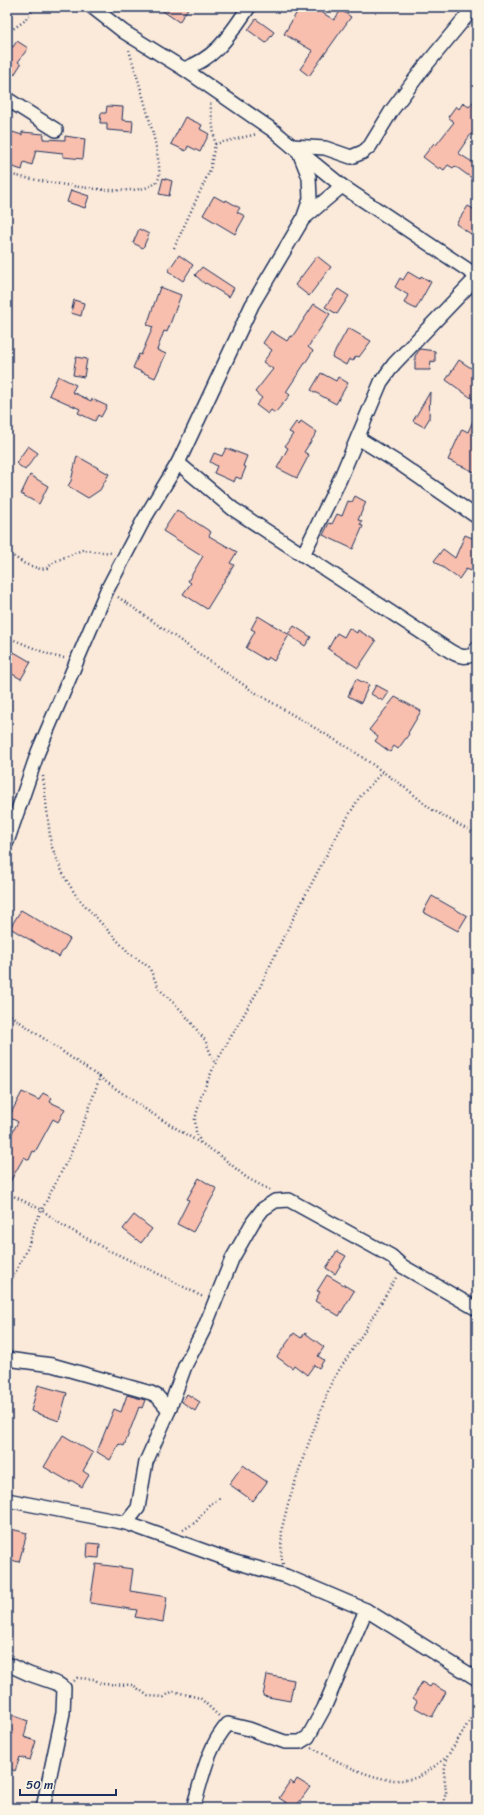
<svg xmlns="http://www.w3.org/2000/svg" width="484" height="1815" font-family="Sriracha,sans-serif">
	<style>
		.building { fill: #f8bfae; stroke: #1b2f5e }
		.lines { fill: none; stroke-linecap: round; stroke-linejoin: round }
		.minor-casing { stroke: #1b2f5e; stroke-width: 16 }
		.path { stroke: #1b2f5e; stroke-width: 2.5; stroke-dasharray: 1 3; stroke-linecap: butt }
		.minor { stroke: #fcf5e5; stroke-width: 13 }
	</style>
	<rect width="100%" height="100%" fill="#fbeada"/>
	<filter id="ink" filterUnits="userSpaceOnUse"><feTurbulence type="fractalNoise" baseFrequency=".025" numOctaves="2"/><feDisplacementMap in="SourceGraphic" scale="8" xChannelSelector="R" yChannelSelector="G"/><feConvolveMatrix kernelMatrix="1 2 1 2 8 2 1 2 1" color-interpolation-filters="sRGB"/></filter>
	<g filter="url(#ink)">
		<!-- building -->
		<g class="building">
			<path d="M157 7H189L179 22Z"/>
			<path d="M300 7H313L334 20 341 10 351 17 309 76 300 69 313 51 284 34Z"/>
			<path d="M256 19 274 32 266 43 248 30Z"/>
			<path d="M17 41 28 48 18 62 21 64 14 75 7 71V43L13 47Z"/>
			<path d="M477 97V139L471 134 458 153 477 165V174L473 179 455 166 453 168 448 165 444 170 440 167 439 169 423 157 434 143 436 145 454 122 448 117 456 106 459 109 463 103 469 107Z"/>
			<path d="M107 106 123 107 122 120 133 121 132 132 107 130V123H100L101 113H106Z"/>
			<path d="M185 117 202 125 200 129 209 134 200 152 188 146 186 151 171 144Z"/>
			<path d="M9 131 22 135V132L44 134 43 139 65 140V136L85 139 83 159 63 157V153L36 150 32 165 24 162 22 170 7 165V138Z"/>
			<path d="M163 178 172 181 169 196 159 194Z"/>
			<path d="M71 190 89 196 85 208 67 202Z"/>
			<path d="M214 196 225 202 226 200 240 208 237 212 245 216 235 234 203 215Z"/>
			<path d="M468 206 477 211V238L456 224Z"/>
			<path d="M139 229 149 234 143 248 133 243Z"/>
			<path d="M179 255 193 265 183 281 168 271Z"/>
			<path d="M317 256 331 267 309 296 295 285Z"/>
			<path d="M202 267 234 288 229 297 206 283 205 284 195 275Z"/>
			<path d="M408 272 420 279 421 276 431 282 416 309 404 303 408 295 395 287 400 278 403 280Z"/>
			<path d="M160 287 181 295 167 332 164 331 157 350 166 354 155 378 133 368 139 354 141 355 153 327 147 325Z"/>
			<path d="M338 289 349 296 337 314 325 307Z"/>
			<path d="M74 300 84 303 81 316 71 313Z"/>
			<path d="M314 304 330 314 308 347 313 351 286 392 290 395 275 413 271 410 268 414 256 405 262 398 255 392 273 369 263 362 272 350 263 343 271 331 287 341 290 336 292 337Z"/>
			<path d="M348 328 371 341 359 357 356 356 353 361 349 359 346 365 332 357Z"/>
			<path d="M420 349 435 351V362L431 361 430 370H415V356Z"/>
			<path d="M76 357 87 359 84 377 73 375Z"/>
			<path d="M459 360 477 372V402L446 380Z"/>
			<path d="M321 373 336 381 338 377 348 383 336 404 311 390Z"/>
			<path d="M58 376 76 385 72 392 91 401 92 399 107 406 101 417 98 415 95 421 78 413 80 409 49 395Z"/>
			<path d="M430 392 429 419 424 427 413 421Z"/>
			<path d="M477 412V473L448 460 462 429 468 432Z"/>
			<path d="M301 421 317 432 304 452 309 455 297 478 277 468 288 448 285 446 293 434 289 432 296 422 299 425Z"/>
			<path d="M28 446 38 453 25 470 16 463Z"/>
			<path d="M226 448 247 456 243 466 246 467 241 479 236 477 234 482 214 473 217 466 210 462 214 453 222 456Z"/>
			<path d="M77 456 109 474 100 490 88 498 68 486 71 481Z"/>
			<path d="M30 475 48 486 39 504 21 494Z"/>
			<path d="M355 496 366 502 358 520 362 521 360 525 363 526 353 549 323 535 329 523 332 524 337 514 342 516 348 501 352 502Z"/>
			<path d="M177 510 211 532 209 536 237 552 230 563 234 565 207 609 183 594 191 583 188 581 203 556 163 531Z"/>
			<path d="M465 535 477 540V573L466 569 459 579 434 561 443 549 455 558Z"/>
			<path d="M258 616 288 634 294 626 311 637 305 646 289 635 274 661 268 657 266 660 246 648 255 631 251 629Z"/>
			<path d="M349 628 357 633 358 630 376 641 358 668 328 649 337 633 344 637Z"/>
			<path d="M7 648 31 662 21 679 7 671Z"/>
			<path d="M356 679 369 685 361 703 348 696Z"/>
			<path d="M376 685 389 692 383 701 371 694Z"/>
			<path d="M395 697 421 711 408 733 409 734 398 749 394 746 390 752 375 741 378 737 369 730Z"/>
			<path d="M432 896 467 916 458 931 423 912Z"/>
			<path d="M21 910 70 939 59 957 10 928Z"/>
			<path d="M22 1092 39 1100 43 1093 52 1098 50 1102 65 1109 58 1122 53 1119 35 1152 33 1151 29 1160 24 1157 7 1187V1142L18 1122 9 1117Z"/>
			<path d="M199 1178 217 1189 193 1232 177 1224 189 1200 187 1199Z"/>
			<path d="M134 1215 152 1229 141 1243 123 1229Z"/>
			<path d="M337 1251 346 1256 335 1274 326 1268Z"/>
			<path d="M327 1275 354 1291 339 1316 315 1301 320 1292 317 1291Z"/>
			<path d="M294 1333 301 1338 305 1333 324 1347 318 1356 324 1360 319 1368 314 1365 307 1375 294 1365 292 1368 277 1357Z"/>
			<path d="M38 1385 67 1393 59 1421 31 1411Z"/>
			<path d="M187 1394 200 1402 195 1411 182 1402Z"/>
			<path d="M127 1395 145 1400 142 1408 139 1407 124 1446 119 1444 110 1460 97 1452 114 1409 121 1412Z"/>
			<path d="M63 1435 93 1453 83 1471 89 1475 82 1487 71 1480 70 1482 44 1467Z"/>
			<path d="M243 1465 267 1482 253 1501 229 1484Z"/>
			<path d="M7 1528 27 1533 19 1562 7 1559Z"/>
			<path d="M88 1543 100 1544 99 1558 87 1557Z"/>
			<path d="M96 1564 133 1569 130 1591 167 1597 163 1622 135 1617 137 1610 90 1603Z"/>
			<path d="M267 1675 294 1680 290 1701 263 1696Z"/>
			<path d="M422 1682 430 1687 432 1684 446 1692 432 1717 414 1707 417 1701 413 1698Z"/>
			<path d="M7 1713 28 1721 24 1737 36 1741 30 1760 20 1757 15 1771 7 1767Z"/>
			<path d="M297 1779 310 1787 295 1808 279 1798 290 1781 294 1784Z"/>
		</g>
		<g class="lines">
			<defs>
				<g id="minor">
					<path d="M184 69C218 57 229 35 249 7"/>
					<path d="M7 99 56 130"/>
					<path d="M292 146 325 148 351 157 363 152 370 146 392 110 422 70 474 7"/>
					<path d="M300 152 342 186 477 276"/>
					<path d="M303 219 342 186"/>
					<path d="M358 438 400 464 477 517"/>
					<path d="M178 463 233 509 450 651C458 656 464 658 473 655L477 648"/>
					<path d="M303 555 340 479 381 382 394 364 477 277"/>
					<path d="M7 842 38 752 107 590 143 521 178 463 252 305 303 219 310 199 309 177 299 152 292 146 274 131 184 69 124 32 92 7"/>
					<path d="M7 1359 52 1365 151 1393 157 1396 169 1410 146 1462 138 1508 126 1523"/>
					<path d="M169 1410 185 1366 204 1329 232 1259 253 1222 263 1209 275 1201 289 1200 391 1256 402 1266 477 1309"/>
					<path d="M7 1500 126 1523 235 1562 286 1576 366 1610 477 1679"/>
					<path d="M7 1664 29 1674 58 1684 64 1688 63 1713 43 1808"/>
					<path d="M193 1808C202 1780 207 1747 228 1724L249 1729 285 1742H300L308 1737 324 1708 366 1610"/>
				</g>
			</defs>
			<!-- minor casing -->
			<use href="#minor" class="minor-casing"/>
			<!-- path -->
			<g class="path">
				<path d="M7 33 23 22 36 7"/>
				<path d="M215 144 257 134"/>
				<path d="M7 174C32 179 144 204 158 180 166 165 135 71 129 50"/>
				<path d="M174 248 210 170 215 144 210 101"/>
				<path d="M7 552 25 564 40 569 47 568 56 561 82 550 113 553"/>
				<path d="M118 597 251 690 352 750 407 789 431 809 477 835"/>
				<path d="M7 637 53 656 64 658"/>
				<path d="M43 776 51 845 64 876 77 897 129 953 149 967 159 989 181 1010 205 1040 215 1064"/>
				<path d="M7 1013 148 1111 200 1143"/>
				<path d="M270 1190 247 1178 222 1157 201 1143 196 1132 195 1119 202 1094 215 1064 260 987 284 936 337 835 359 798 382 772"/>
				<path d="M7 1193 42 1210 62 1225 106 1249 165 1277 203 1297"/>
				<path d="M7 1289 28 1247 35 1223 70 1155 88 1112 100 1076"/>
				<path d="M183 1530 196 1522 209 1505 220 1498"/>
				<path d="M283 1564 281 1554 282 1528 288 1504 303 1458 332 1381 362 1335 397 1276"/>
				<path d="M74 1681 77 1678 94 1679 101 1684 133 1685 148 1696 164 1697 173 1691 200 1698 219 1716"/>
				<path d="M312 1748C341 1763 389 1792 422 1775 430 1770 439 1763 447 1757"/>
				<path d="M442 1808 446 1792 444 1772 447 1757 477 1709"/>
			</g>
			<!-- minor -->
			<use href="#minor" class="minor"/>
		</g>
	</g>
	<!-- margin -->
	<rect width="484" height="1815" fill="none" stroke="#fcf5e5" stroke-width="24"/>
	<rect x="12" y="12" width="460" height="1791" fill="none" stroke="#1b2f5e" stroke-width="1.5" filter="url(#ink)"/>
	<!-- scale -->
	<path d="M20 1789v6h96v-6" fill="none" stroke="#1b2f5e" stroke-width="2"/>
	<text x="26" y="1789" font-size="12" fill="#1b2f5e" stroke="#fcf5e5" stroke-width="3" paint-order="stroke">50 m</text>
</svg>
